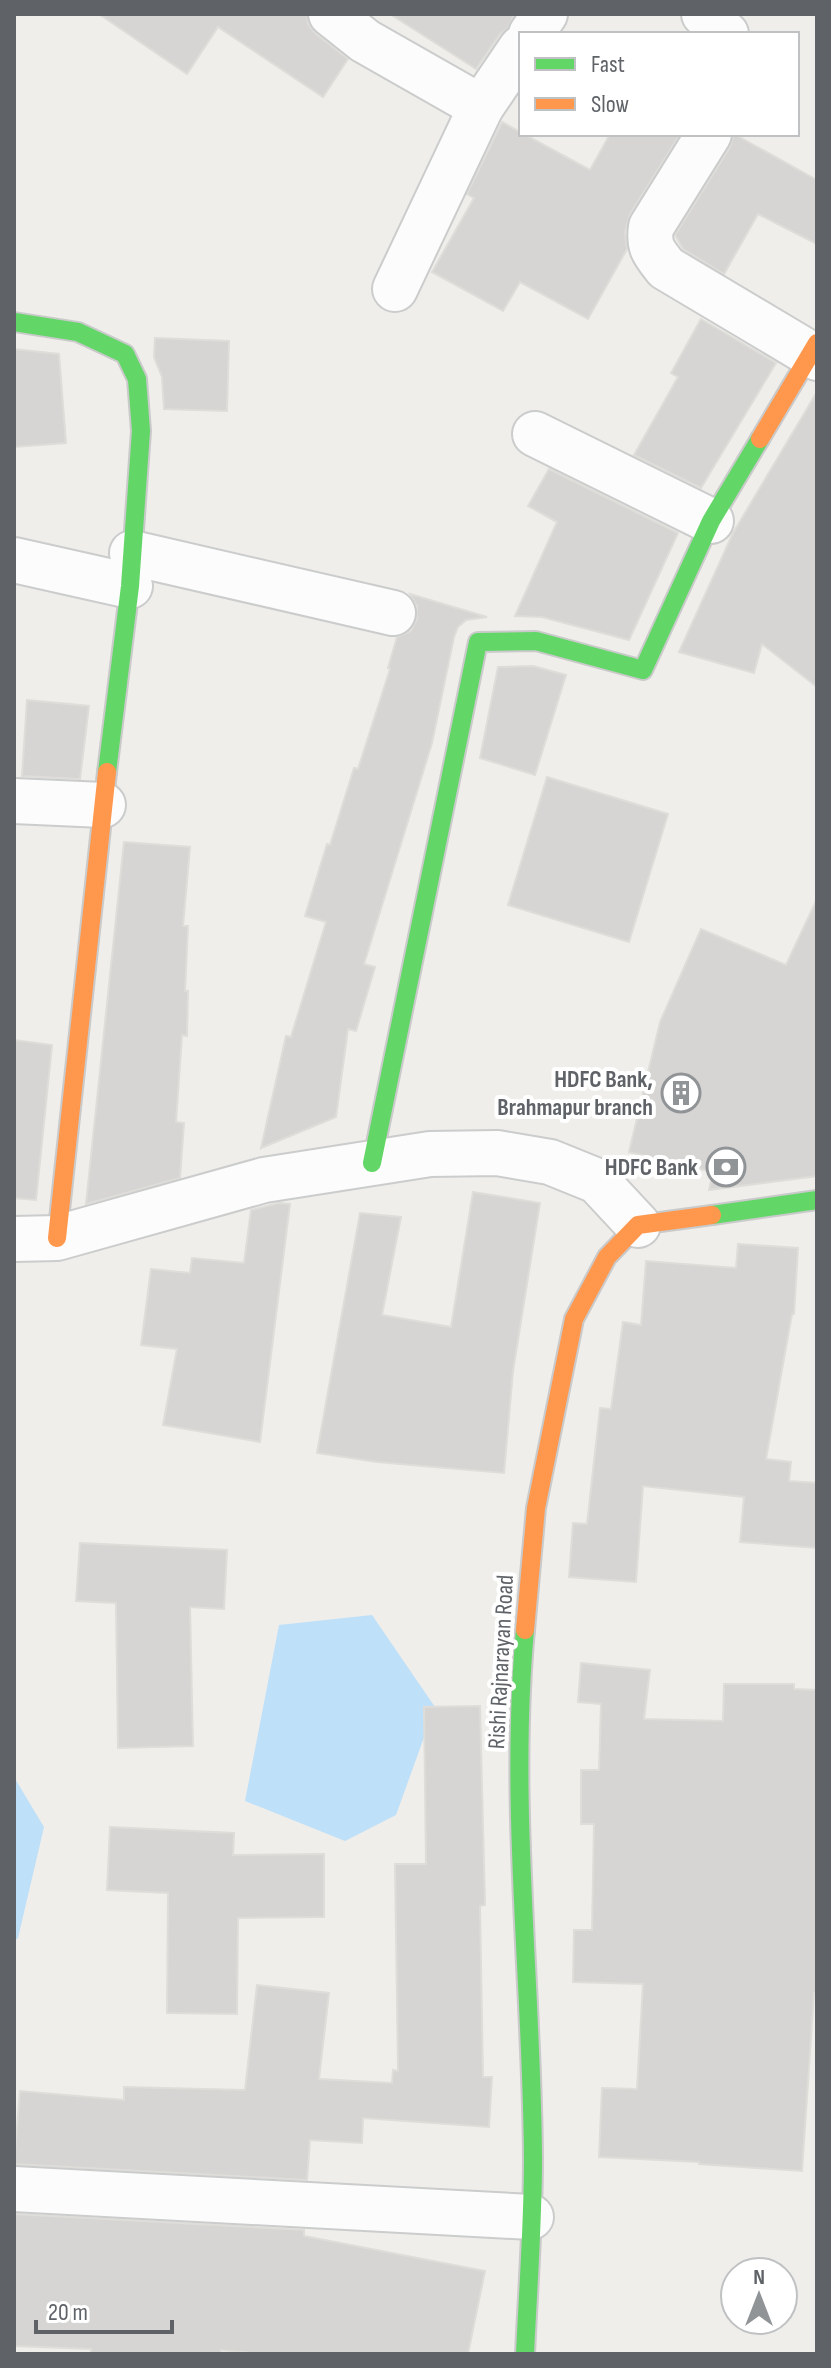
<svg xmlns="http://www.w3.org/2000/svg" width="831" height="2368" font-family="'Sofia Sans Condensed',sans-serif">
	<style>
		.water { fill: #bfe0f9 }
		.building { fill: #d6d5d3; stroke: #deddd9; stroke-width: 2 }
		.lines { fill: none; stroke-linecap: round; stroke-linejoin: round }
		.street-casing { stroke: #cbcccc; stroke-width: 48 }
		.fast-casing { stroke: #cacacb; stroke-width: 22 }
		.slow-casing { stroke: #cacacb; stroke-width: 22 }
		.street { stroke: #fdfcfc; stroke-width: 44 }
		.fast { stroke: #63d668; stroke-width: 18 }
		.slow { stroke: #ff974d; stroke-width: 18 }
		.labels { text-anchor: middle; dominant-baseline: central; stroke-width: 8; stroke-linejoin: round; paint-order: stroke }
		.poi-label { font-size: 24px; font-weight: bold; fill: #5f6368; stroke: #fff; text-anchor: end }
		.street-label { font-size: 24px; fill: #5f6368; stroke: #fff }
	</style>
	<rect width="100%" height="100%" fill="#efeeea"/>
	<!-- water -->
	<g class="water">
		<path d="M372 1615 435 1707 396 1815 345 1841 245 1801 279 1625Z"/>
		<path d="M14 1777 44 1827 18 1938 14 1941Z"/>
	</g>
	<!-- building -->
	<g class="building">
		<path d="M99 14H307L308 24 315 33 348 59 323 97 218 27 187 74Z"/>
		<path d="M390 14H514L508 28 500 34 476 69Z"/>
		<path d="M502 122 590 170 610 134 679 136 630 214 625 232 627 249 588 319 520 282 503 311 432 272 474 198 467 194Z"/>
		<path d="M734 134 817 180V244L758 214 724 274 683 249 675 235 730 147Z"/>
		<path d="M701 319 776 363 701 488 634 455 678 377 671 373Z"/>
		<path d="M155 338 229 341 227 411 164 409 162 377 154 357Z"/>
		<path d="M14 349 59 354 66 443 14 447Z"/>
		<path d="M817 392V687L762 644 754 673 679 652 733 533Z"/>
		<path d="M549 469 678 533 629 640 542 617 515 616 557 522 528 506Z"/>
		<path d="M410 594 487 617 466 620 458 627 454 637 432 743 364 964 375 967 356 1031 348 1029 336 1117 261 1148 286 1036 291 1037 326 922 305 916 327 844 330 845 354 768 358 769 390 669 388 668 397 637 411 631 417 619V606Z"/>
		<path d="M533 666 566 675 535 775 480 758 498 667Z"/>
		<path d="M27 700 89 706 80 779 22 776Z"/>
		<path d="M547 777 668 814 629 942 508 905Z"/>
		<path d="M124 842 190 847 183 926H188L185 991H188L187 1036 182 1035 176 1122 184 1123 180 1178 86 1204Z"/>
		<path d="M817 899V1176L709 1190 713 1172 629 1152 660 1022 701 929 786 965Z"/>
		<path d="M14 1040 52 1045 36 1200 14 1198Z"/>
		<path d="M473 1192 540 1203 513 1371 504 1473 377 1462 317 1453 360 1213 401 1217 382 1315 451 1327Z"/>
		<path d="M279 1203 290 1204 260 1442 163 1425 177 1349 141 1345 151 1269 190 1273 192 1258 244 1263 251 1210Z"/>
		<path d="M738 1244 798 1248 794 1314H792L766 1459 791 1462 789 1481 817 1483V1548L740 1542 744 1497 643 1486 636 1582 569 1577 573 1523 587 1524 600 1408 611 1409 623 1322 641 1325 646 1261 736 1268Z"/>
		<path d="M80 1543 227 1550 224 1609 190 1607 193 1746 118 1748 116 1603 76 1601Z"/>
		<path d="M581 1663 650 1670 644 1719 723 1721 724 1684H794V1689L817 1690V1993H814L802 2171 699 2164V2162L599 2157 602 2088 637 2089 643 1984 573 1982 574 1930H592L594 1824H581V1770H599L601 1704 578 1702Z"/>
		<path d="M480 1706 485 1905 480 1906 483 2077H492L489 2127 363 2118 362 2143 310 2140 307 2180 14 2164 20 2091 124 2100V2087L245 2090 257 1985 329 1993 319 2079 392 2083 393 2070 398 2071 395 1864H426L424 1707Z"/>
		<path d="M110 1827 234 1833 233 1855 324 1854V1917L238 1918 237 2014 167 2013 168 1893 107 1890Z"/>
		<path d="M14 2214 304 2230V2236L485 2271 468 2354H264L221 2350V2354H91V2349L14 2346Z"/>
	</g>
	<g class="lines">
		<defs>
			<g id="street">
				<path d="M331 14 365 41 481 107"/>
				<path d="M704 14 726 34"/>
				<path d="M531 34 545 14"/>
				<path d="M709 134 651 227C648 247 654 253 666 268L817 358"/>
				<path d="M395 289 481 107 521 48"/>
				<path d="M535 434 711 521"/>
				<path d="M132 553 393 613"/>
				<path d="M14 560 130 586"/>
				<path d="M14 801 103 805"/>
				<path d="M14 1239 57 1238 264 1180 430 1154 497 1153 550 1162 597 1181 638 1225"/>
				<path d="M14 2189 531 2217"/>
			</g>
			<g id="fast">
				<path d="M14 322 78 332 125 354 137 379 141 431 130 586 107 772"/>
				<path d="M372 1163 478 642 536 641 643 670 711 521 760 439"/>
				<path d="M712 1215 817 1200"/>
				<path d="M525 1630C509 1806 532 1983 533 2159 533 2224 528 2289 525 2354"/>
			</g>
			<g id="slow">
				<path d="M760 439 817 343"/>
				<path d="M57 1238 107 772"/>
				<path d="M525 1630 536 1508 574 1319 607 1257 638 1225 712 1215"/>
			</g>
		</defs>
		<!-- street casing -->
		<use href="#street" class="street-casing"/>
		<!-- fast casing -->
		<use href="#fast" class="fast-casing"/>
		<!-- slow casing -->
		<use href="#slow" class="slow-casing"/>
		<!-- street -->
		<use href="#street" class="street"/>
		<!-- fast -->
		<use href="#fast" class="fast"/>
		<!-- slow -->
		<use href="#slow" class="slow"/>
	</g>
	<!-- icons -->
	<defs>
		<symbol id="building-ring" viewBox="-11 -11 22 22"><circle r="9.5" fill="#fff" stroke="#919496" stroke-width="1.5"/><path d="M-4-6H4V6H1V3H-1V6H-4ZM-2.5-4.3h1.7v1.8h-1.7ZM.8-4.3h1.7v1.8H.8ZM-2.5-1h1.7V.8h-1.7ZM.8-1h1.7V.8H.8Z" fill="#919496"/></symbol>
		<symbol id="bank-ring" viewBox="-11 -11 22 22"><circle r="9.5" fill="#fff" stroke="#919496" stroke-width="1.5"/><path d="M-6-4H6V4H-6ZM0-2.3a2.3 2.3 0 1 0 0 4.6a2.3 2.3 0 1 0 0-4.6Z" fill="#919496"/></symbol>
	</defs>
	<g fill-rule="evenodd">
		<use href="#building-ring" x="659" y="1071" width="44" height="44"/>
		<use href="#bank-ring" x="704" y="1145" width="44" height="44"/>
	</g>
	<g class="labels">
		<!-- poi labels -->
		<g class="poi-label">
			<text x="653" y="1079">HDFC Bank,<tspan x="653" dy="28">Brahmapur branch</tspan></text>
			<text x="698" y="1167">HDFC Bank</text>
		</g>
		<!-- street labels -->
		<g class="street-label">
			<text transform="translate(501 1662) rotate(-87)">Rishi Rajnarayan Road</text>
		</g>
	</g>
	<!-- border -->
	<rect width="831" height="2368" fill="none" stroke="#5f6368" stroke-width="32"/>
	<!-- legend -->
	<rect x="519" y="32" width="280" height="104" fill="#ffffff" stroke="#bfc1c3" stroke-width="2"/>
	<rect x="535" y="58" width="40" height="12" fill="#63d668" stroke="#bfc1c3" stroke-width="2"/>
	<text x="591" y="72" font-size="24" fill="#5f6368">Fast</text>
	<rect x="535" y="98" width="40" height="12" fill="#ff974d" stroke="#bfc1c3" stroke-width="2"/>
	<text x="591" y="112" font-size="24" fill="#5f6368">Slow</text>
	<!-- north arrow -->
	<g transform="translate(759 2296)"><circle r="38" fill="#ffffff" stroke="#bfc1c3" stroke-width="2"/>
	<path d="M0-6L14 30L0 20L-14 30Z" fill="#919496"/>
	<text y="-12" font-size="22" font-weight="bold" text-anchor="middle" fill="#5f6368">N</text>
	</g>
	<!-- scale -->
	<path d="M36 2320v12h136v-12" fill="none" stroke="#5f6368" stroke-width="4"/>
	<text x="48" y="2320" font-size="24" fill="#5f6368" stroke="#ffffff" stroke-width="6" paint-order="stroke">20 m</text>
</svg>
